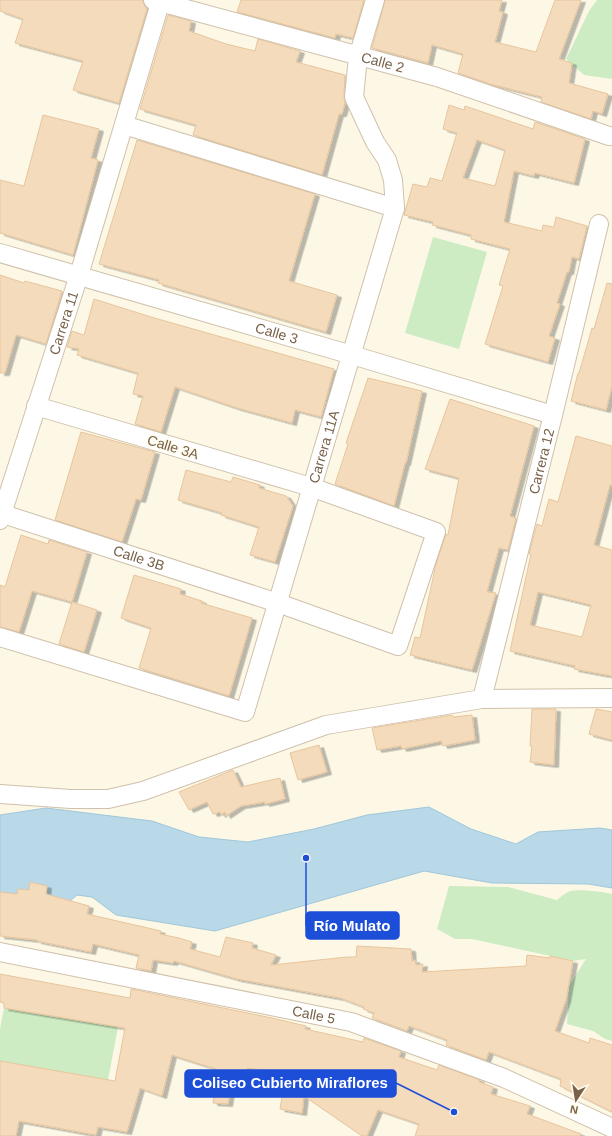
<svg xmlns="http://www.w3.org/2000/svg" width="612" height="1136" font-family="Helvetica,sans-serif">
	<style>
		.green { fill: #cdecc3 }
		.water { fill: #b9d9e8; stroke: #9fc7da }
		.building { fill: #f4dbbc; stroke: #e7c59c; fill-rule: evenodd; filter: url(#shadow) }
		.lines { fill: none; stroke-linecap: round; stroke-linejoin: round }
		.minor-casing { stroke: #cfc1ab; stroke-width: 20 }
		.minor { stroke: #fff; stroke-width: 18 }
		.labels { text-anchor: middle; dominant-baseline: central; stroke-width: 3; stroke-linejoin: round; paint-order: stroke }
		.street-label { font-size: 14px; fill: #786149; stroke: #fffbed }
		.leader { fill: none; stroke: #1d4ed8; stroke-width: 1.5 }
		.callout-dot { fill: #1d4ed8; stroke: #fffbed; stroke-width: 1.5 }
		.callout { fill: #1d4ed8; stroke: #1d4ed8; stroke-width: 1.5 }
		.callout-label { font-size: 15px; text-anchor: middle; font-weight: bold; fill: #fff }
	</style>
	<defs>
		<filter id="shadow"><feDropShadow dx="4.5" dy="2.5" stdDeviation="0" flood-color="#0004"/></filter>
	</defs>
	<rect width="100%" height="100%" fill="#fdf8e6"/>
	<!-- green -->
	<g class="green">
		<path d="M597 0H612V79L584 75 566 59 589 11Z"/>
		<path d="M433 237 487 252 459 349 405 333Z"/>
		<path d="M449 886 508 887 557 900C561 897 566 892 571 891 578 889 605 892 612 894V1041L605 1039 593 1031 567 1024 569 986 586 959 573 961 472 939H455L437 929Z"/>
		<path d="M4 1008 118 1027 108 1080 0 1061V1029Z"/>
	</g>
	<!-- water -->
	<path class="water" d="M429 807 471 829 516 844 538 832 600 828 612 830V888L588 884 492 883 424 871 215 931 116 915 92 897 77 895 45 923 0 913V815L46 808 152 821 199 837 248 842 314 829 367 815Z"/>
	<!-- building -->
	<g class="building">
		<path d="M0 0H143V3L147 9 119 103 73 90 83 61 15 43 23 19 0 11Z"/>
		<path d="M241 0H364L353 38 336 34 335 38 237 12Z"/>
		<path d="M385 0H502L499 11 503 12 495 42 536 52 555 0H581L559 59 572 63 569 83 608 94 602 114 593 111 591 119 541 102 542 97 490 84 458 73 463 54 432 45 428 63 372 48Z"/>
		<path d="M168 15 191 21 189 31 226 44 255 51 258 39 300 51 296 62 345 75 344 96 345 103 342 114H339L322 175 193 135 196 125 140 109Z"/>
		<path d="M449 105 464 110 465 106 533 129 535 122 585 139 574 183 535 173 534 176 514 171 504 222 542 231 543 225 554 227 556 217 587 226 579 259 572 257 569 272H567L557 303 560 304 549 336 555 338 548 362 485 344 503 286 499 285 510 249 471 239V235L432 225 433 222 404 215 413 184 427 187 430 178 442 181 457 133 443 129ZM477 140 505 150 495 186 463 178Z"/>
		<path d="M43 115 99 129 91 158 98 160 73 255 0 233V180L24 186Z"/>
		<path d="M137 140 315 194 289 281 337 295 326 332 158 283 159 280 99 264Z"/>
		<path d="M0 275 24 283 25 281 62 291 46 344 16 335 5 373H0Z"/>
		<path d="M607 283 612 284V386L606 410 571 401 578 373H579L592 328 594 329Z"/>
		<path d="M94 299 151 317 334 369 321 417 295 410 292 423 237 408 175 387 161 432 135 424 143 396 133 394 138 373 77 355 79 349 67 347 72 331 84 335Z"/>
		<path d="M368 378 422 391 406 463H405L394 506 335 484 348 444 346 443Z"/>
		<path d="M450 399 534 426 510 516 516 518 508 550 499 548 487 592 496 593 472 670 410 655 415 637 420 638 436 564 446 534 448 535 459 478 425 469Z"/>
		<path d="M81 432 155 452 141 500 136 499 122 542 55 520Z"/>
		<path d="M576 436 612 446V485H610L594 545 612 550V676L574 669 575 666 510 651 531 554H529L537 524 542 526 549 499 558 502ZM538 592 591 605 582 637 530 625Z"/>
		<path d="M186 470 231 482 233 477 260 485 259 488 286 496 293 506 275 562 250 555 259 527 221 515 222 513 178 500Z"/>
		<path d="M21 535 48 544 49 540 87 552 72 602 32 591 19 632 0 627V585L5 587Z"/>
		<path d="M134 575 181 589 180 594 202 601 201 603 252 618 229 696 139 668 151 628 121 618Z"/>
		<path d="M72 602 97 610 84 652 59 644Z"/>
		<path d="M532 709H556L554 765 530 762 532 746H530Z"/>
		<path d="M596 709 612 712V740L589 734Z"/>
		<path d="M452 715 453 717 472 715 475 740 443 746 441 741 402 749 401 746 377 750 372 728Z"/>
		<path d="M319 745 327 772 298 780 290 753Z"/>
		<path d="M233 770 241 787 280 778 285 799 265 804V802L241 806 226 816 225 812 221 815 220 812 213 814 207 802 189 810 179 792Z"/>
		<path d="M30 882 47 886 46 894 89 906 87 914 161 931 160 934 179 938 192 942 190 949 220 957 226 937 253 943 252 948 276 955 271 965 347 957H356L357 946 411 949 412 961 415 960 416 965 423 964 422 972 526 966 527 955 550 958V956L573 961 566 1000 555 1031 589 1043 590 1038 612 1045V1112L560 1086 561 1079 489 1052 486 1060 446 1045 447 1040 409 1026 407 1031 372 1018 374 1013 363 1009 364 1007 340 998 237 979 174 961 173 963 153 960 151 971 136 968 139 955 93 944 91 952 37 941V940L0 936V892L17 894 18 889 29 890Z"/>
		<path d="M0 974 130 998 131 989 272 1018 306 1026 305 1029 363 1042 364 1038 401 1051 399 1057 437 1070 439 1065 480 1080 479 1082 493 1087 491 1094 530 1106 527 1114 581 1134 580 1136H415L419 1124 378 1110 367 1136H362L304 1096 302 1113 280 1109 286 1074 247 1068 246 1073 233 1072 228 1104 213 1103 216 1069 172 1055 162 1096 140 1088 127 1132 98 1127 96 1135 19 1121 16 1136H0V1061L115 1081 125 1028 4 1008V1003L0 1002Z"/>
	</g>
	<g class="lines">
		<defs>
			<g id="minor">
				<path id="s1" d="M153 0 437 77 609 136"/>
				<path d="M124 125 395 208"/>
				<path id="s2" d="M0 253 352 355 553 415"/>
				<path id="s3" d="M0 513 278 603 398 646 436 532 311 487 36 406"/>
				<path id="s4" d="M0 520 79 275 161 0"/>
				<path id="s5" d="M0 637 245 712 395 208 393 180 387 160 375 142 354 97 358 57 375 0"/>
				<path id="s6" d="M482 699 553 415 599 224"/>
				<path d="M0 794 71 799H108L143 791 326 725 482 699 612 698"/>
				<path id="s7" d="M0 952 351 1022 504 1078 612 1128"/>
			</g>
		</defs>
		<!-- minor casing -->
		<use href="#minor" class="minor-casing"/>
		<!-- minor -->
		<use href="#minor" class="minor"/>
	</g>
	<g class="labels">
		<!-- street labels -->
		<g class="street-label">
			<text stroke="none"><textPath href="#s1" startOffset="238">Calle 2</textPath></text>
			<text stroke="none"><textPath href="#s4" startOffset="207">Carrera 11</textPath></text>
			<text stroke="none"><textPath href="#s2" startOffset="288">Calle 3</textPath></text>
			<text transform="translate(173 447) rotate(17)">Calle 3A</text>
			<text stroke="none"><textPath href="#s5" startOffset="533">Carrera 11A</textPath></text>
			<text stroke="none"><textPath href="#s6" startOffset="245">Carrera 12</textPath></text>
			<text stroke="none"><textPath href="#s3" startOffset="146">Calle 3B</textPath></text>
			<text stroke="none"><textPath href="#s7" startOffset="320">Calle 5</textPath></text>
		</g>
	</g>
	<!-- callouts -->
	<path class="leader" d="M306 858L306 926M454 1112L396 1083"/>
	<g class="callout-dot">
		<circle cx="306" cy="858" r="4"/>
		<circle cx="454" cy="1112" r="4"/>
	</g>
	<g class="callout">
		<rect x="306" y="912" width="93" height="27" rx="4"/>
		<rect x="185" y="1070" width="211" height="27" rx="4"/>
	</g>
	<g class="callout-label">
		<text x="352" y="931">Río Mulato</text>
		<text x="290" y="1088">Coliseo Cubierto Miraflores</text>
	</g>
	<!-- north arrow -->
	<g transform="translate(576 1100) rotate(192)" stroke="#fffbed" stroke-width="3" paint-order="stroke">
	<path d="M0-3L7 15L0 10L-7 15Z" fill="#786149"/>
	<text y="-6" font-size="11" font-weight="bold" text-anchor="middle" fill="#786149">N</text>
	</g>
</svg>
